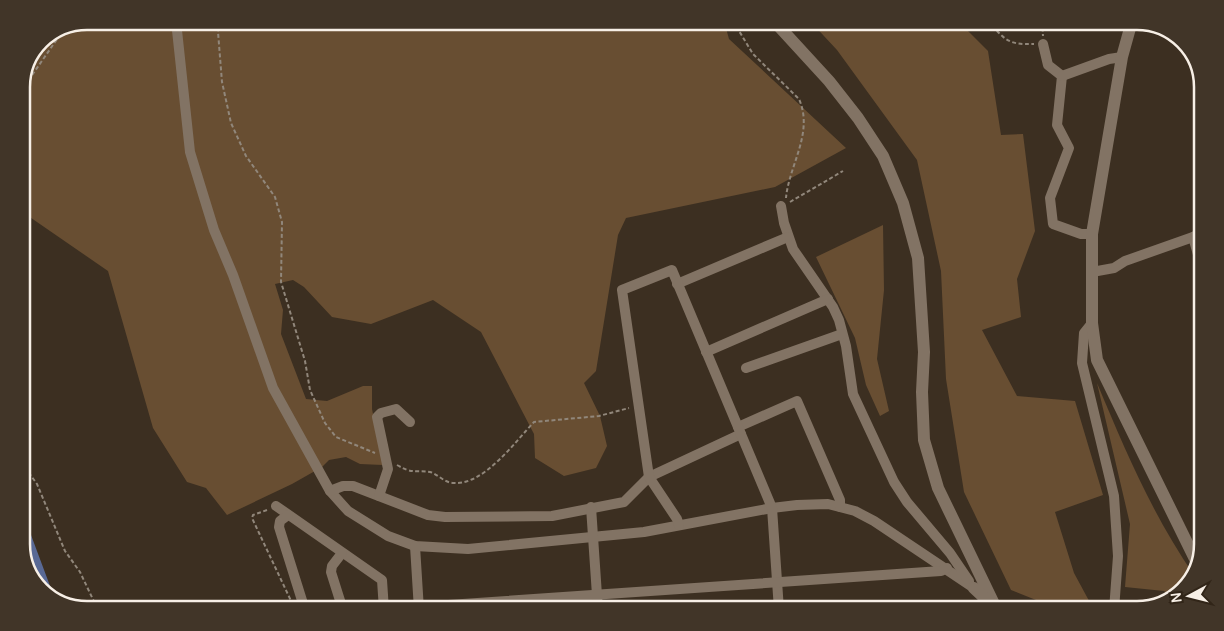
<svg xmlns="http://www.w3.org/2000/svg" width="1224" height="631" font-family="Manrope,sans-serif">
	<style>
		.green { fill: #684e32 }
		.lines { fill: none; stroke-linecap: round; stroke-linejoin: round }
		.river { stroke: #596995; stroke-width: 16 }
		.path { stroke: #91877b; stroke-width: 2; stroke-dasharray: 4 2.5; stroke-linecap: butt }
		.minor { stroke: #827364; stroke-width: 10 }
		.tertiary { stroke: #827364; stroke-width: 12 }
		.rim { fill: none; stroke: #f7efe6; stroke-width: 2.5 }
	</style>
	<rect width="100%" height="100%" fill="#3c2f21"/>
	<!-- green -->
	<g class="green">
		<path d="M87 21H724L729 39 846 148 775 187 626 218 618 235 596 371 584 383 600 416 607 446 596 468 564 476 535 458 534 434 481 332 433 300 371 324 332 317 304 287 293 280 275 284 283 310 281 334 306 399 327 401 363 386H372V409L383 465 360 464 346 457 329 460 322 467 292 484 227 515 206 488 187 482 153 428 108 271 21 211V83L41 40Z"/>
		<path d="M810 21H958L988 51 1001 135 1023 134 1035 231 1017 279 1021 317 982 330 1017 396 1075 401 1103 495 1055 512 1074 573 1094 610H1052L1051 606 1011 590 964 492 946 379 941 271 917 160 837 50Z"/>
		<path d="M883 225 884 290 877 359 889 411 880 416 866 385 855 338 816 257Z"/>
		<path d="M1097 383C1125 450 1153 516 1194 575L1173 598 1164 591 1125 587 1130 524Z"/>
	</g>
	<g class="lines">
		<!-- river -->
		<path class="river" d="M21 531 43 590"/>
		<!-- path -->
		<g class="path">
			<path d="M219 21 218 32 222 82 231 123 246 156 275 197 282 222 281 282 305 361 310 390 325 423 336 437 375 453"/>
			<path d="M733 21 753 54 799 99C814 133 789 165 786 198"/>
			<path d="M988 21C1005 40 1008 45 1034 44"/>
			<path d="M1042 21 1043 36"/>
			<path d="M21 91 62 32"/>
			<path d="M790 202 843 171"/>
			<path d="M21 462 37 484 65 551 80 572 98 610"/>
			<path d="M397 465C413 474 413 470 430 472 438 474 444 483 454 483 484 485 515 442 534 422L599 416 629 408"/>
			<path d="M267 510 253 515 252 518 292 603"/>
		</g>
		<!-- minor -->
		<g class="minor">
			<path d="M176 21 190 152 214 230 233 275 273 388 330 491 348 511 388 536 415 546 468 549 644 532 772 508 797 505 828 504 855 511 874 521 974 588"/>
			<path d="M1043 44 1048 65 1062 76 1057 125 1069 148 1050 198 1053 224 1081 234H1092"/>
			<path d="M1062 76 1109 59 1122 57"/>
			<path d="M781 206 784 223 793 249 833 307 839 320 846 346 853 394 894 482 907 502 950 553 969 581"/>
			<path d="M1193 237 1203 272"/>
			<path d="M1092 272 1114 268 1125 261 1193 237 1203 231"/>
			<path d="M677 284 788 237"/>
			<path d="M1092 323 1084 333 1082 363 1114 496 1118 556 1114 610"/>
			<path d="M706 352 828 299"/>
			<path d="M746 368 842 334"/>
			<path d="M738 427 797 401 840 500V507"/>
			<path d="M330 491 343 486H353L428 515 445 517 552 516 624 502 649 477 741 434"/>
			<path d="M379 496 388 469 377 417 381 413 396 409 410 422"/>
			<path d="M276 506 382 580 384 610"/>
			<path d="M591 507 598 610"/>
			<path d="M288 515 280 521 279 527 305 610"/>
			<path d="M679 525 677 519 649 477 622 290 672 270 772 508 779 610"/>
			<path d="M415 546 419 610"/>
			<path d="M342 553 332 566 331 572 343 610"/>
			<path d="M419 607 941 571 947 568"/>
		</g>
		<!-- tertiary -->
		<g class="tertiary">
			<path d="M774 21 829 81 858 118 883 156 903 203 918 258 924 352 922 392 924 440 938 488 997 610"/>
			<path d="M1132 21 1122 57 1092 234V323L1097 360 1198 565"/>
			<path d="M974 588 990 603"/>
		</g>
	</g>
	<!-- crop -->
	<path d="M0 0H1224V631H0ZM87 30H1137A57 57 0 0 1 1194 87V544A57 57 0 0 1 1137 601H87A57 57 0 0 1 30 544V87A57 57 0 0 1 87 30Z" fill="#413528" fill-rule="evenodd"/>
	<path class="rim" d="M87 30H1137A57 57 0 0 1 1194 87V544A57 57 0 0 1 1137 601H87A57 57 0 0 1 30 544V87A57 57 0 0 1 87 30Z"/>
	<!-- north arrow -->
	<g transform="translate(1189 596) rotate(263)" stroke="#312518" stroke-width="4" paint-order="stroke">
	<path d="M0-4L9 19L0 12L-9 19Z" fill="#f7efe6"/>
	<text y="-8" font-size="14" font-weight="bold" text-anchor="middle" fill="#f7efe6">N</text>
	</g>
</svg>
